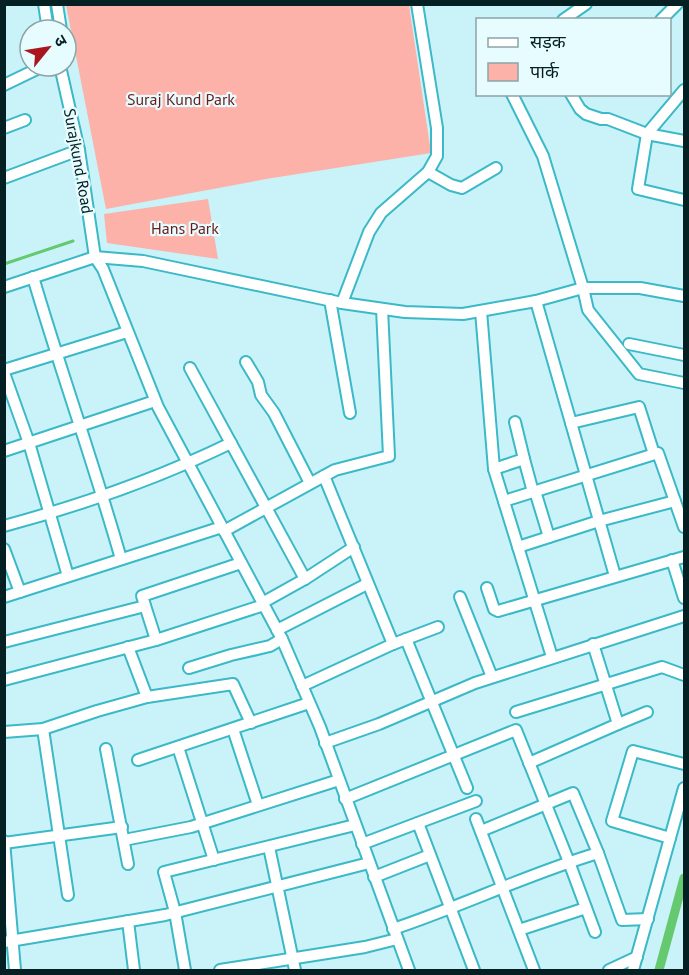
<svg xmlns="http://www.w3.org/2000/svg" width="689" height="975" font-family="'PT Sans','Noto Sans Devanagari',sans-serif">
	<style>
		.green { fill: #fcb1a9 }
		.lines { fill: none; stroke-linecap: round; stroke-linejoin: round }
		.stream { stroke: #65c96f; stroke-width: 3 }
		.canal { stroke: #65c96f; stroke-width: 9 }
		.minor-casing { stroke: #3bb9c7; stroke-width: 14 }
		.minor { stroke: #fff; stroke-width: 10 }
		.labels { text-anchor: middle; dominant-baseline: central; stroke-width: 4.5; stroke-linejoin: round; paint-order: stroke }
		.park-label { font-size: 16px; fill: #6b1b1a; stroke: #e7fcff }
		.street-label { font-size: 16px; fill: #052023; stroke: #e7fcff }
	</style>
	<rect width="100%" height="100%" fill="#c9f3f8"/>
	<!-- green -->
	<g class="green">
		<path d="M66 5H409L431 153 266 179 106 209Z"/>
		<path d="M208 199 218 259 107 243 104 214Z"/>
	</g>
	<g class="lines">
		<!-- stream -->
		<path class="stream" d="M4 264 73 241"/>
		<!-- canal -->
		<path class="canal" d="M659 970 684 878"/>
		<defs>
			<g id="minor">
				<path d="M44 4 48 30"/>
				<path d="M57 4 61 30"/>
				<path d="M563 20 586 4"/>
				<path d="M661 20 677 4"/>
				<path d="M60 66 79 150 95 257 103 269 158 407 282 639 320 727 409 970"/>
				<path d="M4 85 35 70 38 66"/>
				<path d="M512 94 543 156 583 288 588 310 639 374 684 383"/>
				<path d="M571 94 580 109 586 114 601 119H608L647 134 684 90"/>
				<path d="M4 128 25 120"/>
				<path d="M684 141 647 134 638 189 684 200"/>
				<path d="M428 172 451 185 462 188 496 168"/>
				<path d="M4 178 79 150"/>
				<path d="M33 277C61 372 94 464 121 559"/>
				<path d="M4 287 95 257 143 261 342 303 405 312 463 314 536 301 583 288H640L684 296"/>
				<path d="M330 300 350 413"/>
				<path d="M536 301 615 576"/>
				<path d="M342 303 369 232 381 213 428 172 437 156V128L417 4"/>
				<path d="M481 311 494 469 552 657"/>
				<path d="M629 344 684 355"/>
				<path d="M246 362 258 382 261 395 274 413 310 483"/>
				<path d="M190 368 305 579"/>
				<path d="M4 370 127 332"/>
				<path d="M4 373 29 443 68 576"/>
				<path d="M515 422 524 459"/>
				<path d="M571 423 639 407 654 454"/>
				<path d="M4 451 155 401"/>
				<path d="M494 469 524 459 533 492"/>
				<path d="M324 476 393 644"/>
				<path d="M535 491 549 537"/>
				<path d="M504 501 658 453 684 527"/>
				<path d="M4 526C82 505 159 478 231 443"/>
				<path d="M224 531 335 470 389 456 382 309"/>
				<path d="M518 547 599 521 675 501"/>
				<path d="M4 549 20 592"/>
				<path d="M672 560 684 598"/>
				<path d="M487 588 494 609 498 611 684 557"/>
				<path d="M4 597 222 527"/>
				<path d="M460 597 492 677"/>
				<path d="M262 603 305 579 354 547"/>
				<path d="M277 630 367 584"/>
				<path d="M406 639 467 788"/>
				<path d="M156 640 142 596 241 563"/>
				<path d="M4 642 145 606"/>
				<path d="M128 647 147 697"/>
				<path d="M189 668 231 655 270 646 282 639"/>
				<path d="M4 680 156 640 264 605"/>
				<path d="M302 686 393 644 438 627"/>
				<path d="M516 712 662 667 684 675"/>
				<path d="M618 724 647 712"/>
				<path d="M43 729 68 895"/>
				<path d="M233 729 258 805"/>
				<path d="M4 732 43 729 97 711 147 697 233 684 251 723"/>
				<path d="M325 743 379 724 475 683 684 616"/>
				<path d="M178 747 214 860"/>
				<path d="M106 749 128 864"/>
				<path d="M138 760 309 703"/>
				<path d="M529 763 618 724 593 644"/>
				<path d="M345 799 516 730 569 862 595 932"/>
				<path d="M476 819 534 970"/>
				<path d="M418 823 474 970"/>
				<path d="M670 838 612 821 633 751 684 764"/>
				<path d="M124 840 191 827 339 780"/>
				<path d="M4 841 15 970"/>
				<path d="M4 843 122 827"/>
				<path d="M362 844 476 801"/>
				<path d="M269 847 295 970"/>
				<path d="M598 853 622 920 648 919"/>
				<path d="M374 877 430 855"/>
				<path d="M128 921 134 970"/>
				<path d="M393 929C462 906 528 874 598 853L573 793 481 831"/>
				<path d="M519 930 586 908"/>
				<path d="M4 942 165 915 369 863"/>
				<path d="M185 970 175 912 164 872 355 825"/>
				<path d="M220 970 365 947 397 939"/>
				<path d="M609 970 637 957"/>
				<path d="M633 970 684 788"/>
			</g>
		</defs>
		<!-- minor casing -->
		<use href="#minor" class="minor-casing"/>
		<!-- minor -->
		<use href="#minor" class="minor"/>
	</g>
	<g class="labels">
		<!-- park labels -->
		<g class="park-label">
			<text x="181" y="99">Suraj Kund Park</text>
			<text x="185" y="228">Hans Park</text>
		</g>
		<!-- street labels -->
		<g class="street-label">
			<text transform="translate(79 161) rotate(80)">Surajkund Road</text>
		</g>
	</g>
	<!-- border -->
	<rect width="689" height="975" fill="none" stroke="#052023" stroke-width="12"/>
	<!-- legend -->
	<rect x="476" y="18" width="195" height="78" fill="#e7fcff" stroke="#8da4a7" stroke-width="1.5"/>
	<rect x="488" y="38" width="30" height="9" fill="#ffffff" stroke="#8da4a7" stroke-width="1.5"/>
	<text x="530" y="48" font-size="18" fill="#052023">सड़क</text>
	<rect x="488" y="63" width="30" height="18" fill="#fcb1a9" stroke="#8da4a7" stroke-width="1.5"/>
	<text x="530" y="78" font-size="18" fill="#052023">पार्क</text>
	<!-- north arrow -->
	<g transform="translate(48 48) rotate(60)"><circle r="28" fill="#e7fcff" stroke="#8da4a7" stroke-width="1.5"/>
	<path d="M0-4.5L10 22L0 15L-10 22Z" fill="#aa161d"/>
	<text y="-9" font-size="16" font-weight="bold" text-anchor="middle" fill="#052023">उ</text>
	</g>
</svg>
